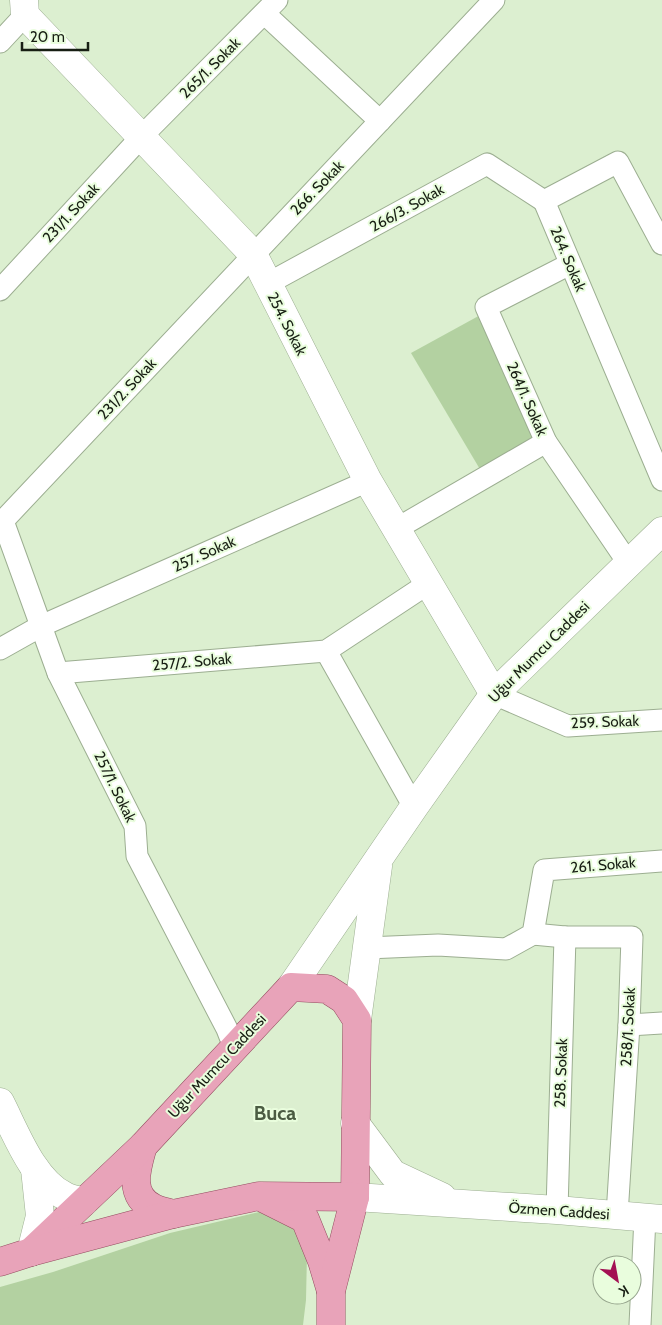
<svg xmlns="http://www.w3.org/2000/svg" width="662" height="1325" font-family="Cabin,sans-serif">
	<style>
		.green { fill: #b3d1a1 }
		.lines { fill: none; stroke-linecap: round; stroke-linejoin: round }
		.street-casing { stroke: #9cae91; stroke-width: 23 }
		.secondary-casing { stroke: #9cae91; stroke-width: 29 }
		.primary-casing { stroke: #944c60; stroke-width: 29 }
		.street { stroke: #fff; stroke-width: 21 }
		.secondary { stroke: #fff; stroke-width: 28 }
		.primary { stroke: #e8a3b9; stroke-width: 28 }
		.labels { text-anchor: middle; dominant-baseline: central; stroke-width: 4; stroke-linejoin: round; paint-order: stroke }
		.street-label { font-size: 15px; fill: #171e13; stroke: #e9fddd }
		.district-label { font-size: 20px; font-weight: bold; fill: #4b5c42; stroke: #e9fddd }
	</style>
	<rect width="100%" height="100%" fill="#dcefd0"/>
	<!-- green -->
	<g class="green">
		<path d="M484 313 538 438 481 471 411 353Z"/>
		<path d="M263 1211 299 1228 307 1253 306 1300 303 1325H0V1287L53 1272 170 1233Z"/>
	</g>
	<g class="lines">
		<defs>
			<g id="street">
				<path d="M265 14 380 121"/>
				<path d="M0 42 25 15"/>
				<path d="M544 201 662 480"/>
				<path d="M544 201 618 162 662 244"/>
				<path d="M570 264 486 307 546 442 629 564"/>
				<path d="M267 284 487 164 544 201"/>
				<path d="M0 290 142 136 277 0"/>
				<path d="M3 521 58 673 135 826 137 856 227 1029 234 1047"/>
				<path d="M0 524 494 0"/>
				<path d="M396 529 546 442"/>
				<path d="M0 649 41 626 368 481"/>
				<path d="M326 651 414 807"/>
				<path d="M58 673 326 651 429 583"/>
				<path d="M494 694 568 726 662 720"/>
				<path d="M533 934 565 937H632L629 1025 617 1215"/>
				<path d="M367 948 438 945 506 949 533 934 544 870 662 861"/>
				<path d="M629 1025 662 1023"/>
				<path d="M557 1210 565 937"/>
				<path d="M640 1325 645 1217"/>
			</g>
			<g id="secondary">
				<path d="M24 0 25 15 253 254 368 481 494 694"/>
				<path d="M291 987 414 807 494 694 662 531"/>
				<path d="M357 1020 378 866"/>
				<path d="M0 1102C15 1131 33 1181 65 1196 71 1199 78 1200 84 1202"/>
				<path d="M355 1123 393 1174 442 1197"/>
				<path d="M355 1197 557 1210 662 1219"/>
				<path d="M31 1252 40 1216 35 1169"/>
			</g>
			<g id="primary">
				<path d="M143 1146C137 1167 127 1196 154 1208 160 1211 167 1212 173 1214"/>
				<path d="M265 1199 305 1219 322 1261 331 1291"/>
				<path d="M31 1252 143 1146 291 987 327 989 344 1000 357 1020 355 1197 331 1291V1325"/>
				<path d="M0 1262 31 1252 173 1214 259 1196 355 1197"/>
			</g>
		</defs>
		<!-- street casing -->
		<use href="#street" class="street-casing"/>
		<!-- secondary casing -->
		<use href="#secondary" class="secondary-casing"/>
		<!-- primary casing -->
		<use href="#primary" class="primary-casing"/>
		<!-- street -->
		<use href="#street" class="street"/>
		<!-- secondary -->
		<use href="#secondary" class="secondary"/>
		<!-- primary -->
		<use href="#primary" class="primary"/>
	</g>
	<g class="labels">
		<!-- street labels -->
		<g class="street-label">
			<text transform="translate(210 68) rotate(-45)">265/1. Sokak</text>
			<text transform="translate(317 188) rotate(-46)">266. Sokak</text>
			<text transform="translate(407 208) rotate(-29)">266/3. Sokak</text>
			<text transform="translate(71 213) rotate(-47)">231/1. Sokak</text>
			<text transform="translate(568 259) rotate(67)">264. Sokak</text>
			<text transform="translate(287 324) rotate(63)">254. Sokak</text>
			<text transform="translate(127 389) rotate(-47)">231/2. Sokak</text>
			<text transform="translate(527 399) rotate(66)">264/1. Sokak</text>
			<text transform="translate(204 554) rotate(-24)">257. Sokak</text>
			<text transform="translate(539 652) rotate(-45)">Uğur Mumcu Caddesi</text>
			<text transform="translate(192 662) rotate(-5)">257/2. Sokak</text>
			<text transform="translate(605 722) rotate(-2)">259. Sokak</text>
			<text transform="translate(115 787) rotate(64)">257/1. Sokak</text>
			<text transform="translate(603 865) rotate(-5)">261. Sokak</text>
			<text transform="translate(628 1027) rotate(-87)">258/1. Sokak</text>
			<text transform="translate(217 1066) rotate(-47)">Uğur Mumcu Caddesi</text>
			<text transform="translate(561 1073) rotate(-88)">258. Sokak</text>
			<text transform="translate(559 1211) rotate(4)">Özmen Caddesi</text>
		</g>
		<!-- district labels -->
		<g class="district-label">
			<text x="275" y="1113">Buca</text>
		</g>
	</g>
	<!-- north arrow -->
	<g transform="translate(617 1280) rotate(148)"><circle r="24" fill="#e9fddd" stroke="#95a48c"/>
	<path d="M0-4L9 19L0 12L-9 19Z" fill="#a31153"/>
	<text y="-8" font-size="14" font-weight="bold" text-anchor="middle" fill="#171e13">K</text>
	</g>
	<!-- scale -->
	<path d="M22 42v8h66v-8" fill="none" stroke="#171e13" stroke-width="2.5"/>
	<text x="30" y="42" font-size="15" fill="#171e13" stroke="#e9fddd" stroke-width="4" paint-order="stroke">20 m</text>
</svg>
